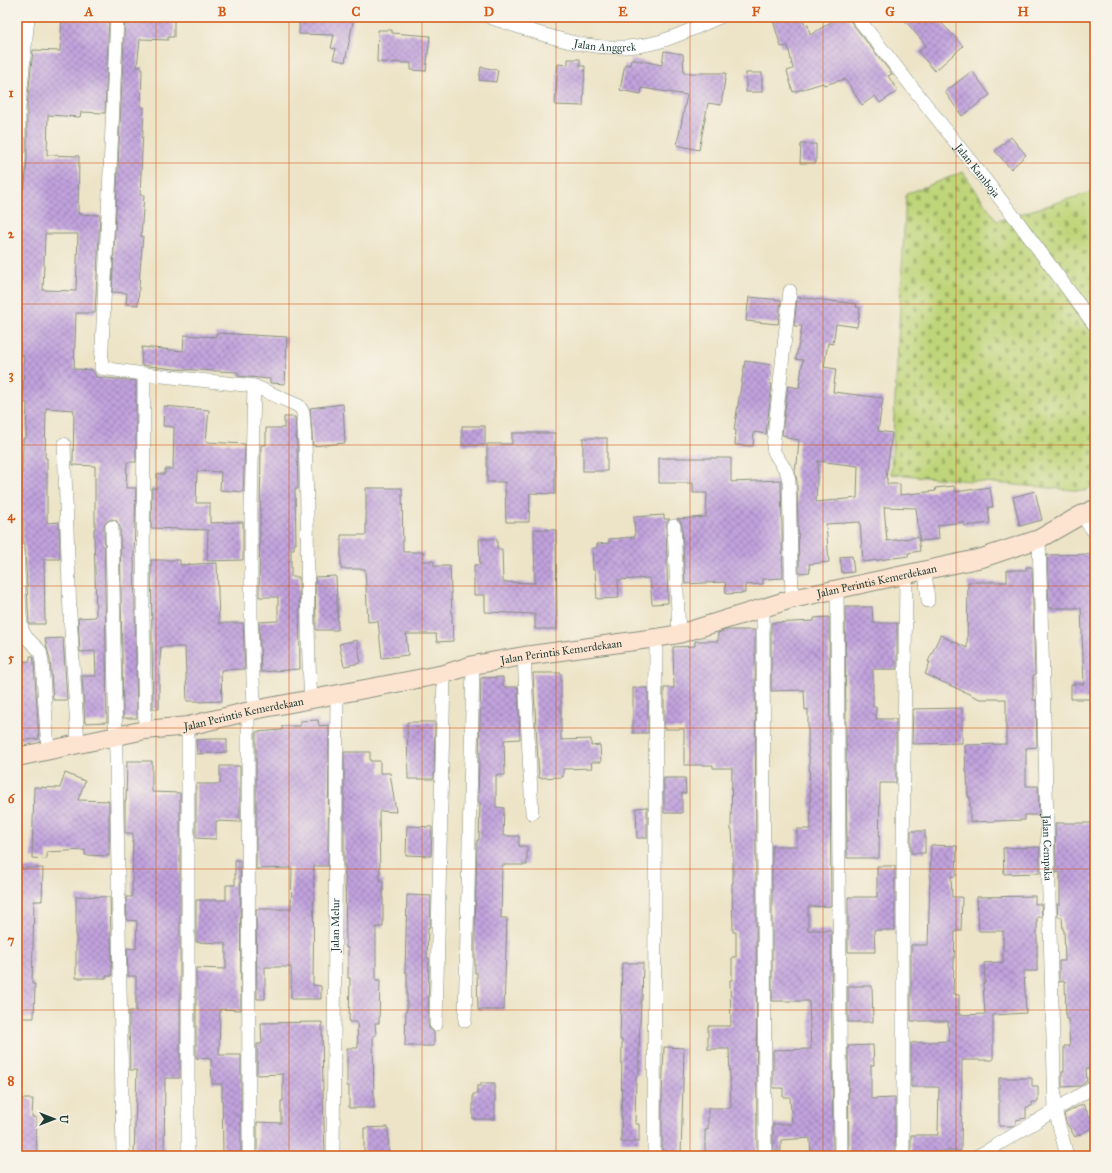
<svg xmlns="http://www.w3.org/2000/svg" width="1112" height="1173" font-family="'IM FELL Great Primer',serif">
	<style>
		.cemetery { fill: url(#cemetery-stones); stroke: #6f8956 }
		.building { fill: url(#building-cross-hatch); fill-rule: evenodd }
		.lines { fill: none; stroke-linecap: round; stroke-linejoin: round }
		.street-casing { stroke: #86907e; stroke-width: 14 }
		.secondary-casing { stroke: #86907e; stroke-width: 20 }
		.street { stroke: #fff; stroke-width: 13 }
		.secondary { stroke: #fde4d1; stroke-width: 18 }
		.rail { stroke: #1f3d34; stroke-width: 3; stroke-dasharray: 6 3; stroke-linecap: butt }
		.grid { fill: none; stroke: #d45610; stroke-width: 1; stroke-opacity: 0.55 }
		.labels { text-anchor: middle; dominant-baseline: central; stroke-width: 3; stroke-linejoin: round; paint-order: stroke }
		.street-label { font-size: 11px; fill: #1f3d34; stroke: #f7f3e8 }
		.neatline { fill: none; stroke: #d45610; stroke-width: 1.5 }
		.grid-label { font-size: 13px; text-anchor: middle; font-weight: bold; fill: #d45610 }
	</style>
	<defs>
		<pattern id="cemetery-stones" width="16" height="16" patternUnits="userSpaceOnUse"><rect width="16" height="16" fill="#bfd579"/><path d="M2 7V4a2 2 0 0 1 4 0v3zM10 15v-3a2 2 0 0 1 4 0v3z" fill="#9bae64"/></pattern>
		<pattern id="building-cross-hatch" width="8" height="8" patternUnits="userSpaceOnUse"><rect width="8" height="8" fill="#c1a2dd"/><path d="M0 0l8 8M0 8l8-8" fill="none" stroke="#9c85b4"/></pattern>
	</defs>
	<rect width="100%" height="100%" fill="#f7f3e8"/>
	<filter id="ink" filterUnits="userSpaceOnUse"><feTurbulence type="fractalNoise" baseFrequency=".025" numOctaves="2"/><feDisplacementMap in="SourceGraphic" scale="8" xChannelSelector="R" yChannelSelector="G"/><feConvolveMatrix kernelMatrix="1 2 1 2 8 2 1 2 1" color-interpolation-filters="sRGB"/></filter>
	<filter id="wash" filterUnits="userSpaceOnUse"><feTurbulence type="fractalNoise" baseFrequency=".012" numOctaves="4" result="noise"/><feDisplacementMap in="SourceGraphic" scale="16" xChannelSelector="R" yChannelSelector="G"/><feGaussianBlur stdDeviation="0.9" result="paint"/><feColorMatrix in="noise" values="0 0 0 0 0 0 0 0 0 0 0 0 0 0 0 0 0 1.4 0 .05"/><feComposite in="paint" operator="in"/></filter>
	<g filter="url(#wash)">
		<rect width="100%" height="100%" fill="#ede4c7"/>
		<!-- cemetery -->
		<path class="cemetery" d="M963 172 997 221 1095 191V484L1085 491 891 474 906 194Z"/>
		<g id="blocks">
			<!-- building -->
			<g class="building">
				<path d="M62 17H109L105 113 81 112 80 117 48 115 47 155 79 156 78 214 100 215 95 313H76L74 369 93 370 96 377 136 381V462H127L126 488H136L134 555 137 718H123L120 527 116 520 111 519 105 523 104 527 107 722 85 723 82 676H96L95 651 80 652 78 618 95 617 96 616 94 529H95V466L73 465 74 410 46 408 45 458H47V523L59 522 60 559H44L45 624H29L25 548 23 543V521H21L23 438H26L27 403H23L24 355H20L21 273H20L21 244H19L20 191 23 189 25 185 27 159V107L33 50 60 51ZM45 234H78L76 291 43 290Z"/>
				<path d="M151 17H174V37H168V40L140 39 137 67H142L141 107H144L140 195H144L141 236H143L140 270 138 305 126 304 127 293 112 292 125 18 151 20Z"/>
				<path d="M299 17H354L345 62 333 59 336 49 331 48 334 35 299 34Z"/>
				<path d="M772 17H803L805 25H808L810 35 839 17H849L851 22 892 74 888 76 898 91 880 103 875 96 862 105 845 79 824 85 823 83 793 92 787 71 793 69 788 46 781 47Z"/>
				<path d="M902 17H936L963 46 935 71 918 52 926 45Z"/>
				<path d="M378 30H392V33L430 36 426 71 411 70V63L377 62Z"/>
				<path d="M664 51 683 54 684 73H726L721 105 708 103 699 150 677 145 687 95 642 88 641 94 620 90 625 64 630 65 631 59 662 65Z"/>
				<path d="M568 59H580V66H585L583 106 555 105 558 64 568 65Z"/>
				<path d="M481 67 498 70 496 82 479 80Z"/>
				<path d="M972 71 990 95 962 116 945 92Z"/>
				<rect x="746" y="73" width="16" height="19"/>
				<path d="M1011 137 1026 155 1011 169 995 151Z"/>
				<path d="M801 144H816V163H800Z"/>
				<path d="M749 297 781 300 778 324 746 321Z"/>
				<path d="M797 297 857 304 856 307 860 308 857 327 836 324 833 344 828 343 824 367 836 369 833 392 883 398 878 431 892 433 886 478H887V484H900V495L936 491 935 488 954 486 955 492 990 487 993 507H988L990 523 965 526 964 522 938 525 939 539 920 541 916 508 884 507 887 541 918 537 920 551 908 553 909 556 863 562 860 522 826 524 829 562 809 564 810 572 799 573 797 481 795 472 796 464H797L799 440 787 438V436L782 435 788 386 799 388 803 360 796 359 802 326H794ZM818 461 858 466 857 498 816 502Z"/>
				<path d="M216 333 287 337 285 384 270 383V379L238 376V372L175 369 141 365 142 347 183 351 184 335 216 337Z"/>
				<path d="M745 361 772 365 770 384H772L766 434 754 432 753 446 735 445 736 430H734L737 411Z"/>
				<path d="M343 404 345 443 313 446 310 408Z"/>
				<path d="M164 406 209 410 206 442 245 444 243 492 220 490 221 472 197 471 196 503H210V523L243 522V560L207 561 208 530 151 528 152 488H157V474H165V469H173L174 427 163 426Z"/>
				<path d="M284 417H295L297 448 298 489H295L296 544H294V549H291V577H299L300 669 261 672 259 622 278 621V597H259L261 445H266V428H284Z"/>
				<rect x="462" y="426" width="23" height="19"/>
				<path d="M512 433H555V494L530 493 529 522H506L505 482H487V444H512Z"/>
				<rect x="583" y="438" width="24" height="33"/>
				<path d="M659 458H731V482L781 480 783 578 763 579V584L745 585V593L726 594 725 582 685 584 682 526 680 521 677 519 706 517 707 493H693V483H659Z"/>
				<path d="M366 488H402L403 552H424L423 561H434V566H450L453 641 437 642 436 634H406L408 655 382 658 378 621 368 622 365 569H341V535H366Z"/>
				<path d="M1035 491 1042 520 1020 526 1013 497Z"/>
				<path d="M664 515V519H670L667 522 666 526 668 603 652 604 650 578 618 580 619 598 597 599 595 570H593L592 548H597V544L609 543V539L635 537 634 517Z"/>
				<path d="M534 529 556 530 557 629H535V614L485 612V595H474V565H480L479 539H497V549H502L503 582 535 583Z"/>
				<path d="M1095 554V699H1071V684H1084L1081 608H1049L1047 555Z"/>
				<path d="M852 556 854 572 842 573 840 557Z"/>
				<path d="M151 560H180V565L217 563 219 623H243L245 669 221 670 222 701 199 702V701H187L185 647H161L159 672V709H153Z"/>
				<path d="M1026 567H1032L1035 675H1033V700H1036L1037 747 1026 748V786H1038L1039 815H1025V820L970 822V797H968L967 772H966L965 745 1006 744V699H980L925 674 930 662H928L940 635 967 648 968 582H1007V570H1026Z"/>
				<path d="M336 576 338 630H316L315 577Z"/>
				<path d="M845 607H872L873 623H897V669H873V707H876V719H896V783H880L879 858H847Z"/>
				<path d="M829 617 831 906 808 907V930H831L833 1156H811L810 1138 781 1140V1151H773V1124H792L790 1097H783V1088H773V1050L811 1049 809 1001H772V846H797V829H811L809 756H808V709L805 710 804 690 771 691V623L814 621V618Z"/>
				<path d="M726 630H755L757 1156H705V1130H708V1108H731L729 1049H708V1026H731L730 980H732V957H736V932H733L732 883H733V846L732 830H731L732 768H713V765H684V729H664V688H674L673 647 695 646V641H718V633Z"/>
				<path d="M63 638 67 700H53L50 660 45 639Z"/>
				<path d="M357 640 361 663 344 666 339 644Z"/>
				<path d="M30 656H33L34 662 39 739 20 740 18 708H20L17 662 30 661Z"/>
				<path d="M533 673H561V740L591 739V746L600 745 601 762H591L592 768 563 769V777L539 778Z"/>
				<path d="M503 677V687H518L520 739 504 740 505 775H496V807L504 808 503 836H519V846H527V865H502L501 918H507L504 1010H478L477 973H475V932L477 840H479L480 803H478L481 678Z"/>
				<rect x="633" y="688" width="15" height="45"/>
				<path d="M962 708V743L912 744 913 709Z"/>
				<path d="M318 720 319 726 329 725 328 866H314L313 985 321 986V999H291V967H265V999H257L256 909H291L292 868 256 869V732L282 730V726H300V721Z"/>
				<path d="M407 722H435L434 779H408Z"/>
				<path d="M210 739H227V752L197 754 196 740Z"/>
				<path d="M344 752H370V761H380V773H390L396 812 380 811 379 813 380 881H383V927H376V980H380L379 1023H375L376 1035 373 1036 374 1108H349V1086H347V1048H358L357 1022H349L350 978H348V948H346L345 866H344Z"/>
				<path d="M127 761H152V792L180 793V1078H165L164 1156H134L137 1070H130L129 1022V1011H136V976H128L127 948 136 949 137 921 127 920 126 897H132L133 833H125V801H126Z"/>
				<path d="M220 766H240V822L216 821V839L196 838V784H220Z"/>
				<path d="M65 773 85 781 78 800 109 801V856L85 855V850L47 852V859L32 858 34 787 60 788Z"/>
				<path d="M664 778H685L686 793H682V813H664Z"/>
				<path d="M647 807V838H637L636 808Z"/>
				<path d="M1055 823H1093L1095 927V928L1092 929 1093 960H1095V1069H1086L1087 1081 1080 1086 1062 1087V1072L1064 1071V1046H1070L1068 1019H1066L1065 981 1059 982V961H1065L1064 930H1063L1062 917H1058L1057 904H1060V872L1056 873Z"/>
				<path d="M407 826 432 827 431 856 406 855Z"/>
				<rect x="911" y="831" width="14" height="22"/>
				<path d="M931 845 957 846 956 876H951L952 897H962L961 931H955L953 994 959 995V1015L985 1014 983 983H985L984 963 1003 962V931H979L977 897 1035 896V904H1041L1042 917H1037V971H1024L1026 1013 993 1015V1060H962L961 1151H939V1156H911V1135H938L939 1087H911V1043L949 1041 948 1021H911V945H928Z"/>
				<path d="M1040 847V873L1004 874 1003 848Z"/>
				<path d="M235 860H240L241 1010 220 1009 219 1055H241V1156H223L222 1084H212L211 1059 196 1058V968L226 969V945H225V943L196 942V900H226V885H235Z"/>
				<path d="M877 866H895V930H874L875 952H848V897H877Z"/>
				<path d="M17 868H43L42 901H34L32 984H35L34 1018H17Z"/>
				<path d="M407 895 431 896 430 927H428L427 958H429L428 1024 429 1028 434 1032V1046H405L406 1010H407V972H405Z"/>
				<path d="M76 896 110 897 112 976H106V978H76Z"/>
				<path d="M622 963H643L642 1000H641L639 1048V1075H636L635 1124H639V1142H621L622 1040H620Z"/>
				<path d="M848 986H872L873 1022H848Z"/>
				<path d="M322 1022 323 1094 325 1154H322V1156H257V1122L281 1123V1101H283V1074L257 1075V1044H262L261 1023Z"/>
				<path d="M873 1045 874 1065H871V1099L895 1098V1156H849L848 1046Z"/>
				<path d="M664 1047 684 1048 681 1156H662V1099Z"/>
				<path d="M999 1078H1032V1086H1038V1102H1032V1106L1026 1107V1118L1016 1120V1124L1013 1126H999Z"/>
				<path d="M481 1083H495V1119H473V1094H477V1086H481Z"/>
				<path d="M17 1099H33L32 1117H36L37 1156H18L19 1114H17Z"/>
				<path d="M1083 1104 1095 1126 1075 1137 1066 1122 1064 1114Z"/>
				<path d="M388 1127 389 1156H364V1128Z"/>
			</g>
		</g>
	</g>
	<g filter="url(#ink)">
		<use href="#blocks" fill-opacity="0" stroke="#86907e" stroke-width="1"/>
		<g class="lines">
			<defs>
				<g id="street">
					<path d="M117 17 101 368 144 374 254 386 299 406 303 412C311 508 304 604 311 699"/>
					<path id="s1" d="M489 17C545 35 598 58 658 42 677 37 701 25 720 17"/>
					<path id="s2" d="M857 17 1016 219 1095 326"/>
					<path d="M17 184 19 159V107L28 17"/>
					<path d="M790 291 773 446C773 455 779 458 783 466 787 470 788 476 789 481L792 599"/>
					<path d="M144 374 143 615 145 730"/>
					<path d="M64 444 70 614 78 745"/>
					<path d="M1081 515 1095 533"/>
					<path d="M674 526 679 634"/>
					<path d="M112 527 123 1156"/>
					<path id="s3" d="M1039 539 1055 1110 1067 1156"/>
					<path d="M17 548 20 616 22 630 26 637 40 651 42 661 48 750"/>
					<path d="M925 571 928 601"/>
					<path d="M837 589 841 1156"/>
					<path d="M763 607 765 1156"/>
					<path d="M524 656 532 813"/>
					<path d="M254 710 251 616V509L254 386"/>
					<path d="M248 712 249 1156"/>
					<path d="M188 726V1156"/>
					<path d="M465 1021 473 665"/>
					<path d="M436 1024 444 674"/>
					<path id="s4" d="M333 1156 337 694"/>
					<path d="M654 1156 656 638"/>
					<path d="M903 1156V853L906 575"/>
					<path d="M977 1156 987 1151 1095 1086"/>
				</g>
				<g id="secondary">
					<path id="s5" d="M17 757 145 730 188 726 254 710 444 674 473 665 524 656 656 638 679 634 792 599 982 558 1039 539 1081 515 1095 509"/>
				</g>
			</defs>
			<!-- street casing -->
			<use href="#street" class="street-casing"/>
			<!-- secondary casing -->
			<use href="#secondary" class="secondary-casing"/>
			<!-- street -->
			<use href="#street" class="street"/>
			<!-- secondary -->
			<use href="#secondary" class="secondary"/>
			<!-- rail -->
			<path class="rail" d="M1094 1156 1095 1155"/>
		</g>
	</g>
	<!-- grid -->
	<path class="grid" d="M156 17V1156M289 17V1156M422 17V1156M556 17V1156M690 17V1156M823 17V1156M956 17V1156M17 163H1095M17 304H1095M17 445H1095M17 586H1095M17 728H1095M17 869H1095M17 1010H1095"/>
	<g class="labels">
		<!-- street labels -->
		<g class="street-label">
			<text stroke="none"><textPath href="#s1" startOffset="120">Jalan Anggrek</textPath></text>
			<text stroke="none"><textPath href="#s2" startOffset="195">Jalan Kamboja</textPath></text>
			<text stroke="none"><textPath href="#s5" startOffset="879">Jalan Perintis Kemerdekaan</textPath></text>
			<text stroke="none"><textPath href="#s5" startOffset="555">Jalan Perintis Kemerdekaan</textPath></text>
			<text stroke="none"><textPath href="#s5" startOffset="231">Jalan Perintis Kemerdekaan</textPath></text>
			<text stroke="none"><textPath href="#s3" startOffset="309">Jalan Cempaka</textPath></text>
			<text stroke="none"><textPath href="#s4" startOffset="231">Jalan Melur</textPath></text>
		</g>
	</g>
	<!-- margin -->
	<rect width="1112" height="1173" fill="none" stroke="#f7f3e8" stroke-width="44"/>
	<!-- north arrow -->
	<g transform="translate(54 1119) rotate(90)" stroke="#f7f3e8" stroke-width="3" paint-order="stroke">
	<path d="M0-3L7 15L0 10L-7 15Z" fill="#1f3d34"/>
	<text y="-6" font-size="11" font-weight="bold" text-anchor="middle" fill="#1f3d34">U</text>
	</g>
	<rect x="22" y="22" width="1068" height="1129" class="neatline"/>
	<g class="grid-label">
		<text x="89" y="16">A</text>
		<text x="222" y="16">B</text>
		<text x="356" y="16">C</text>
		<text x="489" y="16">D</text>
		<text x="623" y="16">E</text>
		<text x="756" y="16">F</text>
		<text x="890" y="16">G</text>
		<text x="1023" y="16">H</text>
		<text x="11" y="97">1</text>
		<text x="11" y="238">2</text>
		<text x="11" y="379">3</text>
		<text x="11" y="520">4</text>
		<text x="11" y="662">5</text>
		<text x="11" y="803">6</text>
		<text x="11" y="944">7</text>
		<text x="11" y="1085">8</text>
	</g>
</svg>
